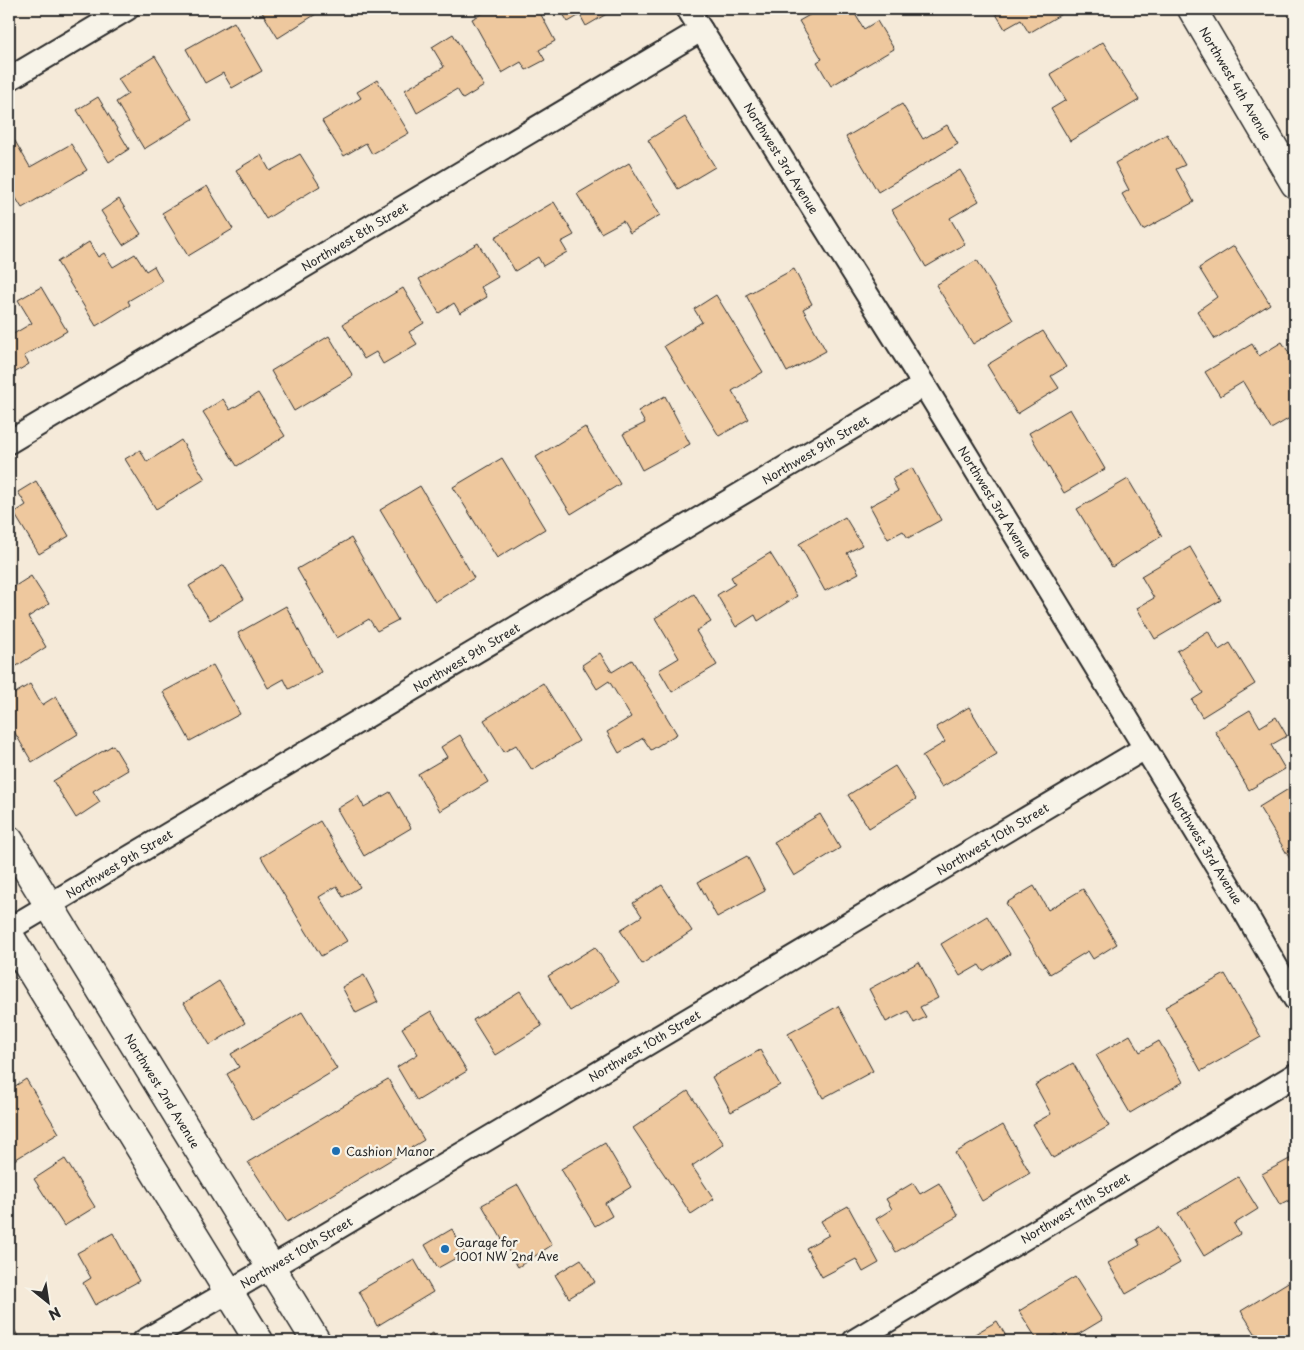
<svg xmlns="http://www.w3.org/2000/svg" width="1304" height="1350" font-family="'Playpen Sans',sans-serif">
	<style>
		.building { fill: #eec89e; stroke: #2b2b2b }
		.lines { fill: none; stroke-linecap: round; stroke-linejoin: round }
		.street-casing { stroke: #2b2b2b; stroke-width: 26 }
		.secondary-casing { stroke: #2b2b2b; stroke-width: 31 }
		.street { stroke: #f7f3e8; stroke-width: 22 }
		.secondary { stroke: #f7f3e8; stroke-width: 28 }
		.poi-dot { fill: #1f6fb2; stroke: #f7f3e8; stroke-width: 2 }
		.labels { text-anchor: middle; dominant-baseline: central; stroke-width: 4.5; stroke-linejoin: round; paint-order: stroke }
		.street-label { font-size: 12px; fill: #2b2b2b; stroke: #f7f3e8 }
		.poi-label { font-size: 12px; fill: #2b2b2b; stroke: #f7f3e8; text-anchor: start }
	</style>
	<rect width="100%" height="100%" fill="#f5ead9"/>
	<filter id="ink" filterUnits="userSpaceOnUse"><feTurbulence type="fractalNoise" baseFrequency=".02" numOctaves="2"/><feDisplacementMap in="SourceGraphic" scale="10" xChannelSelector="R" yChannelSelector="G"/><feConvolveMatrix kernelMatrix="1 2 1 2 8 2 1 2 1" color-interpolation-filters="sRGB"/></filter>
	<g filter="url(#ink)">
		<!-- building -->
		<g class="building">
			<path d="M260 9H324L278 38Z"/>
			<path d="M491 9H538L555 41 539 50 545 60 526 70 521 62 502 73 472 19Z"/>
			<path d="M560 9H615L586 26 580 15 568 22Z"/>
			<path d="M820 9H852L864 29 877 21 894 49 831 86 817 62 822 59 799 21Z"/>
			<path d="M993 9H1070L1029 33 1021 20 1005 29Z"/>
			<path d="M234 22 262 71 232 88 223 73 205 83 186 49Z"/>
			<path d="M453 34 484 86 463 99 457 89 417 113 405 90 444 67 432 47Z"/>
			<path d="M1103 42 1139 100 1070 141 1051 109 1066 100 1050 74Z"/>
			<path d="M155 56 193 119 144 149 116 102 128 94 118 79Z"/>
			<path d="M377 80 409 133 372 154 366 143 344 156 322 121 361 98 357 92Z"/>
			<path d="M98 97 129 149 109 162 77 110Z"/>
			<path d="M902 104 923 139 947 125 958 144 878 192 846 137Z"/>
			<path d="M685 117 715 167 678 189 648 140Z"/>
			<path d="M1167 134 1185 165 1176 169 1194 202 1143 230 1122 194 1129 190 1115 163Z"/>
			<path d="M15 141 30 167 71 144 87 170 22 208 11 190 9 191V144Z"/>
			<path d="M300 154 320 186 266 219 236 170 261 155 270 171Z"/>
			<path d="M629 163 660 215 630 233 623 221 601 233 577 194Z"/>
			<path d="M960 170 979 201 950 218 965 244 926 267 892 210Z"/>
			<path d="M207 186 233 229 188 256 162 213Z"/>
			<path d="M119 199 141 234 123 245 101 211Z"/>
			<path d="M554 202 574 235 561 242 567 252 543 266 538 257 515 271 495 237Z"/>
			<path d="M89 242 98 257 104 253 113 267 135 254 146 271 154 266 162 281 128 301 130 305 96 326 57 262Z"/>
			<path d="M478 243 498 277 481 287 487 297 460 313 454 303 439 313 419 279Z"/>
			<path d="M1234 246 1270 304 1215 339 1197 311 1217 297 1199 268Z"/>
			<path d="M977 260 1013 320 973 344 936 285Z"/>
			<path d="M794 269 812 304 803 309 826 351 787 372 746 295Z"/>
			<path d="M41 287 67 331 24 356 29 364 9 376V335L10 336 32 323 18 300Z"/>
			<path d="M403 288 424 323 409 332 417 344 383 364 376 352 364 359 343 324Z"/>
			<path d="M716 295 763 372 732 391 749 419 719 436 664 346 702 322 694 309Z"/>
			<path d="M1043 331 1066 367 1051 376 1059 388 1017 414 987 365Z"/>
			<path d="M329 336 353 376 294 411 271 371Z"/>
			<path d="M1282 342 1295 362V415L1271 429 1243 382 1220 396 1205 372 1252 344 1259 356Z"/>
			<path d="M258 393 285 436 237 466 203 412 223 399 230 410Z"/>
			<path d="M665 396 690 444 642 470 623 434 645 423 638 411Z"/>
			<path d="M1070 409 1105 469 1064 493 1029 433Z"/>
			<path d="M585 427 620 484 571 514 536 457Z"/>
			<path d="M181 440 205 479 156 509 125 459 140 450 147 462Z"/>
			<path d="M502 458 545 529 497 558 453 487Z"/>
			<path d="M912 468 941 520 908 538 903 531 888 539 870 506 898 491 892 479Z"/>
			<path d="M1128 479 1162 536 1112 567 1077 509Z"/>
			<path d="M36 481 69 536 39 554 14 513 26 505 18 492Z"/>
			<path d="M420 486 474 578 435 602 380 510Z"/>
			<path d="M845 517 862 545 847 553 859 573 825 591 799 544Z"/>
			<path d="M351 538 398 620 377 631 369 619 337 638 297 569Z"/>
			<path d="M1190 547 1221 600 1155 639 1137 608 1154 598 1141 576Z"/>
			<path d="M770 553 797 596 758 621 755 615 736 627 717 595 735 584 731 577Z"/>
			<path d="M224 565 244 599 210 620 189 586Z"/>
			<path d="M31 576 49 604 28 617 46 647 9 671V590Z"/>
			<path d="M694 594 711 622 696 631 717 665 672 692 659 670 679 658 655 618Z"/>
			<path d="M286 606 321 672 289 689 284 679 268 688 238 633Z"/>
			<path d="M1208 631 1219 650 1230 643 1255 684 1202 717 1192 700 1203 693 1177 651Z"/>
			<path d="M600 653 612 672 632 660 677 734 651 750 643 738 619 753 607 732 631 717 609 681 597 689 582 665Z"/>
			<path d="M213 665 240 714 190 741 163 692Z"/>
			<path d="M543 683 579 741 532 770 516 745 504 752 484 720Z"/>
			<path d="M30 684 42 705 56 696 78 734 32 762 9 723V697Z"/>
			<path d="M969 707 997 754 942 787 922 756 945 742 936 727Z"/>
			<path d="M1250 710 1260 727 1276 717 1287 736 1271 745 1285 769 1249 790 1215 731Z"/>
			<path d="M460 735 488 782 440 811 418 774 447 757 441 747Z"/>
			<path d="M113 745 128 770 93 791 100 802 76 818 53 781Z"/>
			<path d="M895 766 916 799 869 828 848 795Z"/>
			<path d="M1295 785V862L1293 864 1259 807Z"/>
			<path d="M390 792 411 828 364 856 337 809 358 796 364 807Z"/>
			<path d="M820 814 840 848 794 876 774 842Z"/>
			<path d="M320 821 360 887 343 897 337 886 319 897 347 941 321 956 261 857Z"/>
			<path d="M747 856 765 891 717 917 698 882Z"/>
			<path d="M662 885 692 931 642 964 620 930 642 916 633 903Z"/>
			<path d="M1034 886 1048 910 1083 889 1117 944 1093 959 1088 951 1050 974 1006 903Z"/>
			<path d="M987 916 1010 954 983 971 979 965 960 976 941 944Z"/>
			<path d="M595 947 618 982 570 1011 548 976Z"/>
			<path d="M919 962 938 998 920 1007 926 1017 914 1023 908 1011 886 1022 869 989Z"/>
			<path d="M1225 974 1261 1037 1201 1071 1165 1007Z"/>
			<path d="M364 975 378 1002 356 1013 342 987Z"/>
			<path d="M219 981 245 1023 210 1045 184 1003Z"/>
			<path d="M520 991 542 1026 495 1055 473 1020Z"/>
			<path d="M838 1006 873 1071 823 1098 788 1034Z"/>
			<path d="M431 1011 467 1071 417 1101 397 1067 418 1054 402 1028Z"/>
			<path d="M302 1012 337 1069 253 1120 227 1074 239 1067 231 1054Z"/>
			<path d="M1130 1035 1140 1052 1159 1041 1183 1082 1130 1113 1096 1055Z"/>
			<path d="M760 1050 780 1085 731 1112 712 1077Z"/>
			<path d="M1073 1063 1109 1126 1053 1158 1033 1124 1051 1114 1035 1085Z"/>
			<path d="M26 1079 59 1133 11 1162 9 1158V1090Z"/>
			<path d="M388 1079 424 1140 287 1222 248 1162Z"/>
			<path d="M688 1091 724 1144 692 1166 714 1199 691 1214 633 1128Z"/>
			<path d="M1003 1125 1030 1173 982 1201 955 1153Z"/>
			<path d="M605 1143 631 1187 605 1203 612 1216 595 1226 561 1169Z"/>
			<path d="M1295 1156V1197L1280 1205 1262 1174Z"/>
			<path d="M65 1159 95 1207 64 1226 34 1179Z"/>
			<path d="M1238 1177 1258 1209 1234 1224 1240 1234 1204 1256 1178 1213Z"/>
			<path d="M913 1183 920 1194 939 1183 958 1216 896 1252 876 1219 892 1209 886 1199Z"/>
			<path d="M518 1185 552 1245 518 1267 482 1205Z"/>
			<path d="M848 1206 879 1263 863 1272 856 1259 822 1277 806 1248 829 1235 821 1221Z"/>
			<path d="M1158 1227 1180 1263 1126 1294 1108 1263 1140 1245 1137 1239Z"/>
			<path d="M452 1229 465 1253 438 1268 425 1245Z"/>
			<path d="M113 1233 139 1281 95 1305 83 1283 91 1278 77 1253Z"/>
			<path d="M414 1259 433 1292 377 1326 359 1291Z"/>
			<path d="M581 1259 595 1282 569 1298 555 1275Z"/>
			<path d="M1075 1277 1102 1320 1067 1341H1061L1056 1334 1044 1341H1038L1019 1311Z"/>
			<path d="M1290 1281 1295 1290V1338L1290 1341H1260L1241 1311Z"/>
			<path d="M9 1321 18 1336 9 1341Z"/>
			<path d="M997 1321 1009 1341H963Z"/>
			<path d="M433 1333 437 1341H419Z"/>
		</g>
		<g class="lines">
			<defs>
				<g id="street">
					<path id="s1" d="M688 9 924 385 1245 912 1295 999"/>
					<path d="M9 79 127 9"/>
					<path id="s2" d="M9 442 701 30"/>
					<path id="s3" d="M9 929 924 385"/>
					<path id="s4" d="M144 1341 292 1255 1145 748"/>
					<path id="s5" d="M854 1341 1295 1075"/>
				</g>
				<g id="secondary">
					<path id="s6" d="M1192 9 1295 184"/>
					<path id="s7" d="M9 840 316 1341"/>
					<path d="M9 935 259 1341"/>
				</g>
			</defs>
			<!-- street casing -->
			<use href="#street" class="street-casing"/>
			<!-- secondary casing -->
			<use href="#secondary" class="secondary-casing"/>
			<!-- street -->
			<use href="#street" class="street"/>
			<!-- secondary -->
			<use href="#secondary" class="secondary"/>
		</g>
	</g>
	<!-- markers -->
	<g class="poi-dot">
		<circle cx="336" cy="1151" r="5"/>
		<circle cx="445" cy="1249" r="5"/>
	</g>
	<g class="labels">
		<!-- street labels -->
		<g class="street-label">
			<text stroke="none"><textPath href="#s6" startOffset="86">Northwest 4th Avenue</textPath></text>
			<text stroke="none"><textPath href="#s1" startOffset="176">Northwest 3rd Avenue</textPath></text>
			<text stroke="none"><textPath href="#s2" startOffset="402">Northwest 8th Street</textPath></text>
			<text stroke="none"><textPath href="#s3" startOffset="938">Northwest 9th Street</textPath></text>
			<text stroke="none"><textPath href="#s1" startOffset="581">Northwest 3rd Avenue</textPath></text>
			<text stroke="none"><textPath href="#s3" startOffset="532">Northwest 9th Street</textPath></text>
			<text stroke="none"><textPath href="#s4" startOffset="986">Northwest 10th Street</textPath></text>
			<text stroke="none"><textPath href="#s1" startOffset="986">Northwest 3rd Avenue</textPath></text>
			<text stroke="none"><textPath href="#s3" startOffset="128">Northwest 9th Street</textPath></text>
			<text stroke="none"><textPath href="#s4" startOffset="581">Northwest 10th Street</textPath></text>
			<text stroke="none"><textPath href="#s7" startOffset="294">Northwest 2nd Avenue</textPath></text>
			<text stroke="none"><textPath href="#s5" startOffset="258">Northwest 11th Street</textPath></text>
			<text stroke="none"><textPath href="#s4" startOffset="176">Northwest 10th Street</textPath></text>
		</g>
		<!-- poi labels -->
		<g class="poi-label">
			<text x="346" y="1151">Cashion Manor</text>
			<text x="455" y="1242">Garage for<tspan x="455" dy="14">1001 NW 2nd Ave</tspan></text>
		</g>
	</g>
	<!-- margin -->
	<rect width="1304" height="1350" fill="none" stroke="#f7f3e8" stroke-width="30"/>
	<rect x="15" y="15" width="1274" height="1320" fill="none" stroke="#2b2b2b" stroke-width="2" filter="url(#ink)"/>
	<!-- north arrow -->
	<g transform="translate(48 1302) rotate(150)" stroke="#f7f3e8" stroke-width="4" paint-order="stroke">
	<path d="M0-4L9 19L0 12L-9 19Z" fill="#2b2b2b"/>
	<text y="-8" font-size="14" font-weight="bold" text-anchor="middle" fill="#2b2b2b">N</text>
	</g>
</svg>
